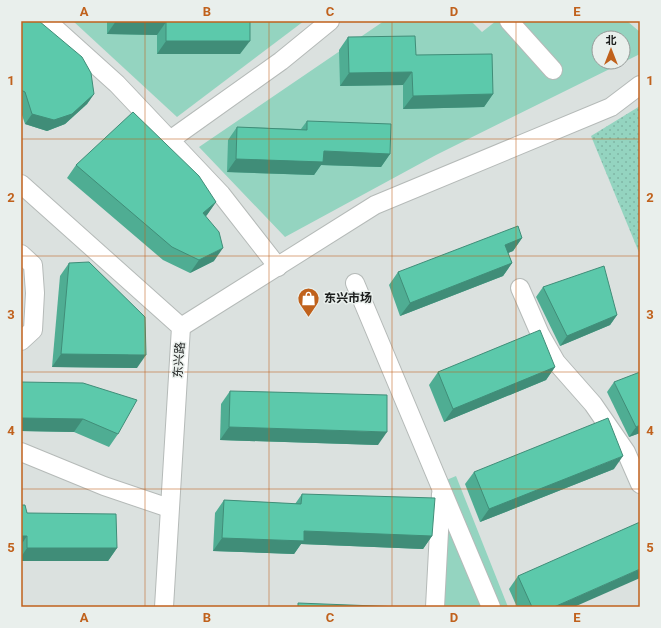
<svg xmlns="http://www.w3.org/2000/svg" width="661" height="628" font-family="Roboto,'Noto Sans SC',sans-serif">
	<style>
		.grass { fill: url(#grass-dots) }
		.garden { fill: #94d4c0; fill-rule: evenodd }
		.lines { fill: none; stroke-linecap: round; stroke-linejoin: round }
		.minor-casing { stroke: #b5bab8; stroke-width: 20 }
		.minor { stroke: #fff; stroke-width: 18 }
		.wall { fill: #4fad93 }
		.shaded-wall { fill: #408d78 }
		.building { fill: #5cc9ab; stroke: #408d78 }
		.grid { fill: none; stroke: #c0611c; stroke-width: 1; stroke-opacity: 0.55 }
		.labels { text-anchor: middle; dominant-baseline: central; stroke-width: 3; stroke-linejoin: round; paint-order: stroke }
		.poi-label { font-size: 12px; font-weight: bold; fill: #1c1e1d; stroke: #e9efec; text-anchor: start }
		.street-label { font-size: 12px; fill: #1c1e1d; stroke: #e9efec }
		.neatline { fill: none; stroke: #c0611c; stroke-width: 1.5 }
		.grid-label { font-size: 13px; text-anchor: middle; font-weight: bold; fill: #c0611c }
	</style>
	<defs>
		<pattern id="grass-dots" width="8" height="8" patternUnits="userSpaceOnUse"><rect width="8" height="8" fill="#94d4c0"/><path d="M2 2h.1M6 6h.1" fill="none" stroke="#7fb6a5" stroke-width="1.8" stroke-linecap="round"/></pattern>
	</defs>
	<rect width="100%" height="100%" fill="#dbe1df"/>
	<!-- grass -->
	<path class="grass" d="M640 106V255L591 136Z"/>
	<!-- garden -->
	<g class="garden">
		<path d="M73 21H304L177 117Z"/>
		<path d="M384 21H471L482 32 496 21H627L640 32V54L436 155 285 237 199 147ZM599 38H623V62H599Z"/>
		<path d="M456 476 508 607H442L445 543 432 486Z"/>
	</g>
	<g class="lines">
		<defs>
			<g id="minor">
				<path d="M47 21 117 84 221 194 278 267"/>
				<path d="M509 21 553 70"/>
				<path d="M170 140 281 61 330 21"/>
				<path d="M21 184 181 327 164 607"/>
				<path d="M21 254 33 265 35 293 33 330 21 341"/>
				<path d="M355 283 491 607"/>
				<path d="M520 288 540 334 556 362 593 404 626 452 640 484"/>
				<path d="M181 327 375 205 611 107 640 85"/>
				<path d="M21 452 104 486 169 508"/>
				<path d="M435 607 441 494"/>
			</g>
		</defs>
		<!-- minor casing -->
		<use href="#minor" class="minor-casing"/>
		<!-- minor -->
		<use href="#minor" class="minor"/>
	</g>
	<!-- wall -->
	<g class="wall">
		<path d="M21 21 94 94 87 104 65 124 47 131 25 124 21 112Z"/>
		<path d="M107 21H250L240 54H157V35L107 34Z"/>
		<path d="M348 37 416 55 493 94 484 107 403 109V85L340 86 339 50Z"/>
		<path d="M307 121 390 154 381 167 321 165 314 175 227 172 228 140 237 127 301 129Z"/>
		<path d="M76 165 216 202 206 216 214 261 190 273 163 260 67 178Z"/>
		<path d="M522 238 513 251 508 253 512 263 503 276 400 316 389 285 398 272Z"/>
		<path d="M69 263 137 368 52 367 60 276Z"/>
		<path d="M543 287 617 315 610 325 560 346 536 297Z"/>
		<path d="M555 367 546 380 444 422 429 385 438 372Z"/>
		<path d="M21 382 118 434 109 447 74 432 21 431Z"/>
		<path d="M614 382 640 433 629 437 607 392Z"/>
		<path d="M230 391 378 445 220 440 221 404Z"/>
		<path d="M614 469 480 522 465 484 474 472Z"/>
		<path d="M302 494 432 536 423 549 301 544 294 554 213 551 215 513 224 500 295 504Z"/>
		<path d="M21 505 27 513 117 548 108 561H21Z"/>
		<path d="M518 576 574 607H517L509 589Z"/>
	</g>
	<!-- shaded-wall -->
	<g class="shaded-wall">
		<path d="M116 21 166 22 157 35 107 34Z"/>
		<path d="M166 41H250L240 54H157Z"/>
		<path d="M412 72 403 85 340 86 349 73Z"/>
		<path d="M94 94 87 104 65 124 47 131 25 124 32 114Z"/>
		<path d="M493 94 484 107 403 109 413 96Z"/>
		<path d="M324 151 390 154 381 167 321 165 314 175 227 172 236 159Z"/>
		<path d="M216 202 207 215 194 226 203 213Z"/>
		<path d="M522 238 513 251 496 258 505 245Z"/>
		<path d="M223 248 214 261 190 273 199 260Z"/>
		<path d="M512 263 503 276 400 316 410 303Z"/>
		<path d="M617 315 610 325 560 346 567 336Z"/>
		<path d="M61 354 146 355 137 368 52 367Z"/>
		<path d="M555 367 546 380 444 422 453 409Z"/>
		<path d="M21 418 83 419 74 432 21 431Z"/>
		<path d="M640 425V433L629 437 636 427Z"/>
		<path d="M229 427 387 432 378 445 220 440Z"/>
		<path d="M623 456 614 469 480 522 489 509Z"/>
		<path d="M304 531 432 536 423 549 301 544 294 554 213 551 222 538Z"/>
		<path d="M21 536H27L21 545Z"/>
		<path d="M27 548H117L108 561H21V557Z"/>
		<path d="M640 569V578L574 607H554Z"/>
	</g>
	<!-- building -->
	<g class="building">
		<path d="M21 21H39L82 57 91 73 94 94 72 114 54 120 32 114 25 92 21 90Z"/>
		<path d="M116 21H250V41H166V22Z"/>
		<path d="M415 36 416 55 492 54 493 94 413 96 412 72 349 73 348 37Z"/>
		<path d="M133 112 199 176 216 202 203 213 219 232 223 248 199 260 172 247 76 165Z"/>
		<path d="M307 121 391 124 390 154 324 151 323 162 236 159 237 127 307 130Z"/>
		<path d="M518 226 522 238 505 245 512 263 410 303 398 272Z"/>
		<path d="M89 262 145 317 146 355 61 354 69 263Z"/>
		<path d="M604 266 617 315 567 336 543 287Z"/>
		<path d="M540 330 555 367 453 409 438 372Z"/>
		<path d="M640 372V425L636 427 614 382Z"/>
		<path d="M21 382 83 383 137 400 118 434 83 419 21 418Z"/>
		<path d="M230 391 387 395V432L229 427Z"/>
		<path d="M608 418 623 456 489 509 474 472Z"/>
		<path d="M302 494 435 498 432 536 304 531V541L222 538 224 500 301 504Z"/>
		<path d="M21 505H25L27 513 116 514 117 548H27V536H21Z"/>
		<path d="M640 522V569L554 607H532L518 576Z"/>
		<path d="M298 603 401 607H298Z"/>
	</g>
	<!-- grid -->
	<path class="grid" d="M145 21V607M269 21V607M392 21V607M516 21V607M21 139H640M21 256H640M21 372H640M21 489H640"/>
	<!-- icons -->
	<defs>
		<symbol id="shop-pin" viewBox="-11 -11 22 30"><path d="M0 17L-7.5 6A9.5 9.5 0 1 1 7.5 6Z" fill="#c0611c" stroke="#e9efec"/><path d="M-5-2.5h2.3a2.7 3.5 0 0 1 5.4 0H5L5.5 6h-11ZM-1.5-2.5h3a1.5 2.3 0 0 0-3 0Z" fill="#fff"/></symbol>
	</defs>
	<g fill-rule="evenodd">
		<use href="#shop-pin" x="296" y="286" width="25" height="34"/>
	</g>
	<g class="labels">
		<!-- poi labels -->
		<g class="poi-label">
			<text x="324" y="298">东兴市场</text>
		</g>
		<!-- street labels -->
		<g class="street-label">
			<text transform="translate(179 360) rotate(-86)">东兴路</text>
		</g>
	</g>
	<!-- border -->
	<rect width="661" height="628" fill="none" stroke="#e9efec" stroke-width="44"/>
	<!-- north arrow -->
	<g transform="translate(611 50)"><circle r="19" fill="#e9efec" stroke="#979b99"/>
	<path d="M0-3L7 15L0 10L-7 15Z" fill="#c0611c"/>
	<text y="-6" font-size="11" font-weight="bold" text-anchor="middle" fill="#1c1e1d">北</text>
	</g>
	<rect x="22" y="22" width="617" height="584" class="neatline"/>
	<g class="grid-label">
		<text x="84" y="16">A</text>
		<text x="207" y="16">B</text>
		<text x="330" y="16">C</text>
		<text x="454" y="16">D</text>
		<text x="577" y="16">E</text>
		<text x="11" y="85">1</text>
		<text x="650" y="85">1</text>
		<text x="11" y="202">2</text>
		<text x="650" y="202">2</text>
		<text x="11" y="319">3</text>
		<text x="650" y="319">3</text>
		<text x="11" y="435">4</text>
		<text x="650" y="435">4</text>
		<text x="11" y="552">5</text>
		<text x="650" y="552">5</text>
		<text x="84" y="622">A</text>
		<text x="207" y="622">B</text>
		<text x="330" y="622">C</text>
		<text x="454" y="622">D</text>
		<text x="577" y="622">E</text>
	</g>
</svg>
